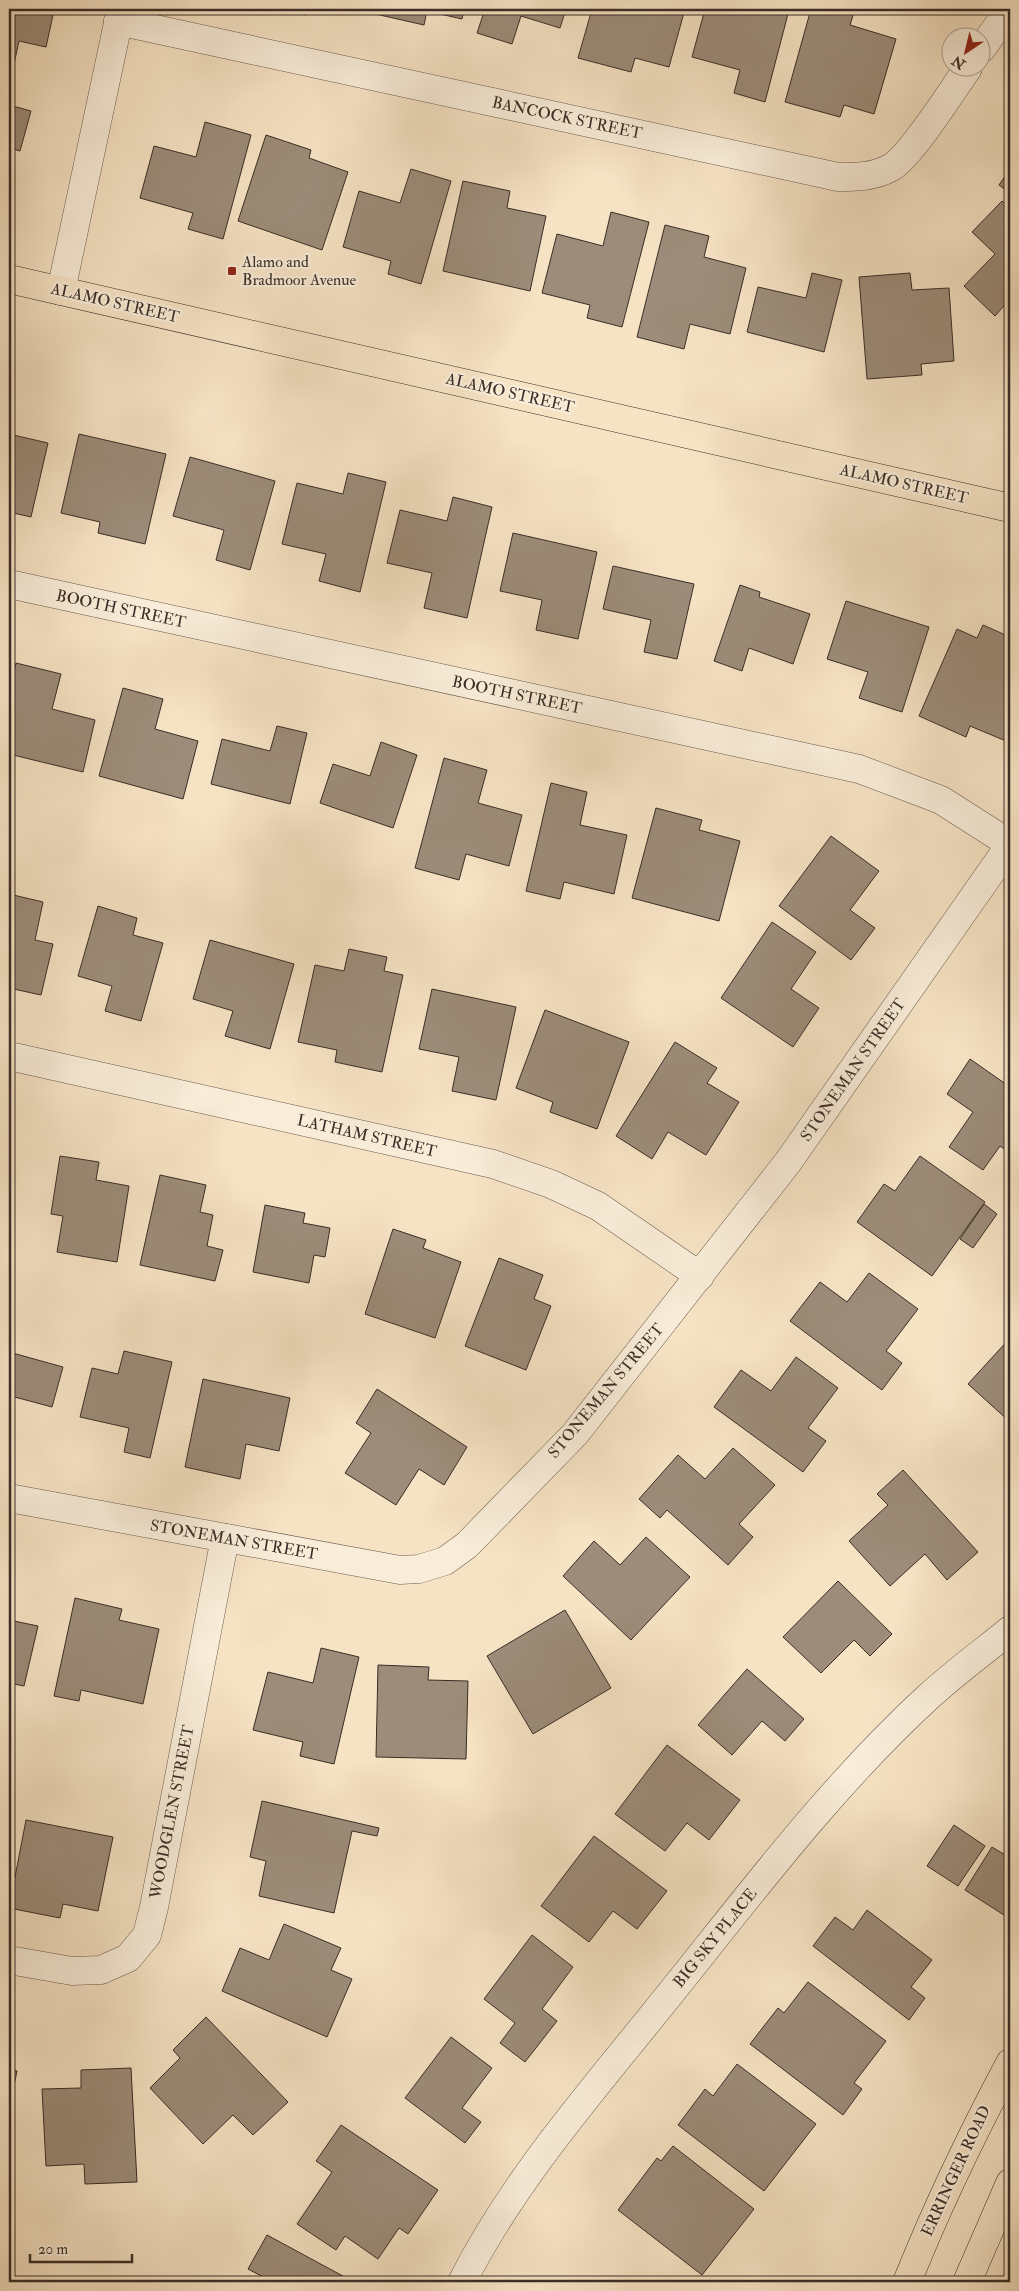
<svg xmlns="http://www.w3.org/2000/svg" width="1019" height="2291" font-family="'IM FELL Double Pica',serif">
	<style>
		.building { fill: #9c8c79; stroke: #3a2d27 }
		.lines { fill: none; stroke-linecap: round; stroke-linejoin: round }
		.minor-casing { stroke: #695a4e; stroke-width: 29 }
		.major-casing { stroke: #3a2d27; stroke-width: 29 }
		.minor { stroke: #f9edd9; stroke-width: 28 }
		.major { stroke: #f6e3c4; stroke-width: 28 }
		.poi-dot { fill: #8f2418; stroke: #f9edd9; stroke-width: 2 }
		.labels { text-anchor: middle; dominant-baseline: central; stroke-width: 4.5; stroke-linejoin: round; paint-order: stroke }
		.street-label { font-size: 16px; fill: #3a2d27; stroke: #f9edd9 }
		.poi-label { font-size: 16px; fill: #3a2d27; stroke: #f9edd9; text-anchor: start }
	</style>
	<rect width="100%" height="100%" fill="#f6e3c4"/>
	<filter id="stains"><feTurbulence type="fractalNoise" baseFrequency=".004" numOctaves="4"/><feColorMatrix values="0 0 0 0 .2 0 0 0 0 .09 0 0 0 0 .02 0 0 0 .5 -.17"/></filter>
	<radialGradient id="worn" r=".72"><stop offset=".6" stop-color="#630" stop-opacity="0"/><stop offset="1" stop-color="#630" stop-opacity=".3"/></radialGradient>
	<!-- building -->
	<g class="building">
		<path d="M9 9H26L53 15 46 47 19 41 9 87Z"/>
		<path d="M283 9H307L305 15Z"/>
		<path d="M372 9H464L462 19 427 11 424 25 371 13Z"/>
		<path d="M485 9H566L560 28 521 16 512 44 477 33Z"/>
		<path d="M592 9H685L669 67 635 58 631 72 578 58Z"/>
		<path d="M705 9 734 15 735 9 789 10 765 102 734 93 740 70 692 57Z"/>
		<path d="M811 9H855L850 25 896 39 874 114 844 105 840 117 785 102Z"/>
		<path d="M9 105 31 111 20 151 9 148Z"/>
		<path d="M205 122 251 135 223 239 188 229 193 213 140 198 154 146 196 157Z"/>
		<path d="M266 135 311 150 309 158 348 172 322 250 238 221Z"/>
		<path d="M411 169 451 181 421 284 388 274 391 261 343 247 359 191 400 203Z"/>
		<path d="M1010 169V193L999 185Z"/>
		<path d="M463 181 510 191 507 208 546 216 530 291 443 271Z"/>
		<path d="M1002 201 1010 209V299L995 316 964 286 995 254 972 232Z"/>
		<path d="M611 212 649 222 622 327 587 318 590 305 542 293 557 234 603 246Z"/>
		<path d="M665 225 709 236 704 257 746 268 730 334 690 324 684 349 637 337Z"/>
		<path d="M812 273 842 280 824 352 747 332 758 287 806 298Z"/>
		<path d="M910 273 912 290 949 288 954 361 921 364 922 375 867 379 859 277Z"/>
		<path d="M9 434 48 443 31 517 9 512 11 479H9Z"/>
		<path d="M79 434 166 454 145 544 98 533 100 522 61 513Z"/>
		<path d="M190 457 275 481 250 570 216 560 224 530 173 516Z"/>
		<path d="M348 473 386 482 360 592 319 581 326 554 282 544 297 483 343 494Z"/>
		<path d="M453 497 492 507 467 618 424 608 432 573 387 563 400 510 447 521Z"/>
		<path d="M513 533 597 552 578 639 536 630 542 600 500 591Z"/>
		<path d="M613 566 694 584 677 659 644 652 651 620 603 609Z"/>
		<path d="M740 585 760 592 759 597 810 614 793 664 749 648 742 671 714 661Z"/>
		<path d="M846 601 929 627 902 712 859 698 868 672 827 659Z"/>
		<path d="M983 625 1010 637V730L1006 741 970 726 966 737 919 716 957 629 977 638Z"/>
		<path d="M16 663 61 674 52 709 95 720 83 772 9 754V694Z"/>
		<path d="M123 688 163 699 155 729 198 741 183 799 99 776Z"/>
		<path d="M277 726 307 733 290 804 211 784 222 739 270 751Z"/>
		<path d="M381 742 417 755 393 828 320 803 333 764 370 776Z"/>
		<path d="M444 758 487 770 478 803 522 815 509 866 466 854 459 880 415 868Z"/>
		<path d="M551 783 587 792 580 825 627 835 614 894 564 882 560 899 526 891Z"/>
		<path d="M656 808 702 820 699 830 740 841 719 921 632 898Z"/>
		<path d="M831 836 879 871 850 910 875 928 851 960 779 906Z"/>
		<path d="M9 894 43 902 35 940 53 944 41 995 9 988Z"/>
		<path d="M98 906 137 918 133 935 163 943 141 1021 105 1011 112 986 78 976Z"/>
		<path d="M772 922 816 952 791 989 819 1008 793 1047 721 998Z"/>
		<path d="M210 940 294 964 270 1049 225 1036 233 1011 193 999Z"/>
		<path d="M349 949 387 957 384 971 403 975 382 1072 335 1062 337 1050 298 1042 315 965 344 971Z"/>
		<path d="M432 989 516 1007 496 1100 452 1091 459 1057 419 1049Z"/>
		<path d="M545 1010 629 1042 597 1129 550 1112 553 1102 516 1088Z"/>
		<path d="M675 1042 717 1068 707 1083 739 1102 706 1155 668 1132 652 1159 616 1136Z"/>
		<path d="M970 1059 1010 1087V1153L1000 1146 983 1170 949 1147 973 1112 947 1094Z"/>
		<path d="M60 1156 99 1162 96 1180 129 1186 117 1262 57 1252 63 1216 51 1214Z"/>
		<path d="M920 1156 985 1202 932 1276 857 1222 884 1184 895 1191Z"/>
		<path d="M160 1175 206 1185 200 1212 213 1215 207 1246 223 1250 215 1281 140 1265Z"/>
		<path d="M984 1204 997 1214 973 1248 960 1239Z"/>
		<path d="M265 1205 305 1213 303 1223 330 1228 325 1257 314 1255 309 1283 253 1272Z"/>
		<path d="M393 1229 426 1240 423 1248 461 1262 435 1338 365 1314Z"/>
		<path d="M499 1258 543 1275 534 1299 551 1306 526 1370 465 1346Z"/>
		<path d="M869 1273 918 1309 886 1351 902 1363 882 1390 790 1321 820 1282 847 1302Z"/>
		<path d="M1010 1338V1422L968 1384Z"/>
		<path d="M124 1351 172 1362 150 1458 124 1452 129 1428 80 1417 92 1368 118 1374Z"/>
		<path d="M9 1352 63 1367 52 1407 11 1396 9 1406Z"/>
		<path d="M796 1357 838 1388 808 1428 826 1441 803 1472 714 1407 741 1370 771 1391Z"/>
		<path d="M203 1379 290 1398 279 1451 246 1444 240 1479 185 1467Z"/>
		<path d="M377 1389 467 1447 444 1485 419 1469 396 1505 345 1473 371 1433 356 1423Z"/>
		<path d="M733 1448 775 1485 739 1524 753 1537 728 1565 667 1510 660 1518 639 1499 678 1455 705 1479Z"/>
		<path d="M903 1470 978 1552 947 1580 925 1554 890 1586 849 1541 888 1505 877 1494Z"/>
		<path d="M646 1537 690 1577 631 1640 563 1576 594 1541 620 1565Z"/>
		<path d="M838 1581 892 1634 870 1656 854 1640 821 1673 783 1637Z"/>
		<path d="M75 1598 122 1609 119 1620 159 1629 143 1704 81 1690 79 1701 54 1696Z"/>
		<path d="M565 1610 611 1688 533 1734 487 1656Z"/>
		<path d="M9 1620 38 1626 24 1686 9 1683Z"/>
		<path d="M321 1648 359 1657 334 1764 300 1756 303 1742 253 1730 268 1672 313 1683Z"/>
		<path d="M378 1665 429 1667 428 1680 468 1681 466 1759 376 1757Z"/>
		<path d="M747 1669 804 1719 785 1741 762 1721 732 1755 698 1725Z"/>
		<path d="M667 1745 740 1800 709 1840 687 1823 665 1851 615 1814Z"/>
		<path d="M262 1801 379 1828 377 1836 352 1831 334 1913 259 1896 266 1861 250 1857Z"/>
		<path d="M26 1820 113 1837 98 1911 63 1904 60 1918 9 1908Z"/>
		<path d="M954 1825 985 1846 958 1886 927 1866Z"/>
		<path d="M594 1836 667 1891 637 1929 613 1911 589 1942 541 1906Z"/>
		<path d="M992 1847 1010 1858V1919L965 1890Z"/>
		<path d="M867 1910 932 1960 911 1987 925 1998 909 2020 813 1946 835 1917 853 1930Z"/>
		<path d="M284 1924 341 1948 331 1970 352 1979 327 2037 222 1991 240 1948 269 1960Z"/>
		<path d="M532 1935 573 1967 542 2009 557 2021 525 2062 500 2043 515 2023 484 1999Z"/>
		<path d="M808 1982 886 2041 854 2083 862 2089 843 2115 750 2044 778 2008 784 2013Z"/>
		<path d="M206 2017 288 2102 253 2135 233 2115 203 2144 150 2088 180 2058 173 2050Z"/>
		<path d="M451 2037 492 2068 462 2108 481 2122 465 2143 405 2098Z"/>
		<path d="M737 2064 816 2124 764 2191 678 2125 705 2089 713 2096Z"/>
		<path d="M131 2068 137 2182 85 2184 84 2164 46 2166 42 2089 81 2088V2070Z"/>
		<path d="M9 2069 17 2071 9 2109Z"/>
		<path d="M341 2125 438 2190 408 2234 399 2228 378 2259 345 2236 336 2250 297 2224 332 2172 316 2161Z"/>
		<path d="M673 2146 754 2209 702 2275 618 2210 657 2158 661 2161Z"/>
		<path d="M267 2235 354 2282H268L269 2280 248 2269Z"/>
	</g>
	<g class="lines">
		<defs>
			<g id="minor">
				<path d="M118 21 838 177C857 177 873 177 890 168 910 158 953 89 968 68"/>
				<path d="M982 48 1010 9"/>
				<path d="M61 291 121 9"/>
				<path d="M9 584 859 769 941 800 1010 844"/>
				<path d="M9 1056 493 1164 551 1184 598 1206 700 1276"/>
				<path d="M9 1498 400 1570 419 1569 445 1561 467 1545 575 1434 788 1162 1010 845"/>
				<path d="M9 1960 72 1971 101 1970 128 1958 147 1935 154 1907 225 1538"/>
				<path d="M462 2282C512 2183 587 2097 657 2010 743 1904 826 1791 927 1698 953 1674 983 1652 1010 1630"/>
			</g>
			<g id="major">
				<path d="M9 279 1010 508"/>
				<path d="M907 2282C937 2207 972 2134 1010 2063"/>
				<path d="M967 2282 1010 2183"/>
			</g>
		</defs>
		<!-- minor casing -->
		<use href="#minor" class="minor-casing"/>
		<!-- major casing -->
		<use href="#major" class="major-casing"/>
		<!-- minor -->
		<use href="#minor" class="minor"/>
		<!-- major -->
		<use href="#major" class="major"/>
	</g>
	<!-- markers -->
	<rect class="poi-dot" x="227" y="266" width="10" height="10" rx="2.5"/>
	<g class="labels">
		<!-- street labels -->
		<g class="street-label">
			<text transform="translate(567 118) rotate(12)">BANCOCK STREET</text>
			<text transform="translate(115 303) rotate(13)">ALAMO STREET</text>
			<text transform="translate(510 393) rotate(13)">ALAMO STREET</text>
			<text transform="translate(904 484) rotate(13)">ALAMO STREET</text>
			<text transform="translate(121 609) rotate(12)">BOOTH STREET</text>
			<text transform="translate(517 695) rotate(12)">BOOTH STREET</text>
			<text transform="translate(853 1070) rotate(-55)">STONEMAN STREET</text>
			<text transform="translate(367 1136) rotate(13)">LATHAM STREET</text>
			<text transform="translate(606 1391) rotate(-50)">STONEMAN STREET</text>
			<text transform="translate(234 1540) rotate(10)">STONEMAN STREET</text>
			<text transform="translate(172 1812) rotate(-79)">WOODGLEN STREET</text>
			<text transform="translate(715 1938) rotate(-51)">BIG SKY PLACE</text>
			<text transform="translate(956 2171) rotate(-65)">ERRINGER ROAD</text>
		</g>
		<!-- poi labels -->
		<g class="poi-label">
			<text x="242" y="262">Alamo and<tspan x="242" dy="18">Bradmoor Avenue</tspan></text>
		</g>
	</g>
	<!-- margin -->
	<rect width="1019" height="2291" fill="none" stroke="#f6e3c4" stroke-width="30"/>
	<rect x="10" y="10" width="999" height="2271" fill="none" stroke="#3a2d27" stroke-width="2.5"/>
	<rect x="15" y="15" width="989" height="2261" fill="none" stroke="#3a2d27"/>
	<!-- north arrow -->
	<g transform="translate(966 52) rotate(215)"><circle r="24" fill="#f9edd9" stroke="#ada092"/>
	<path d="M0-4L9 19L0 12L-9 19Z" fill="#8f2418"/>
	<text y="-8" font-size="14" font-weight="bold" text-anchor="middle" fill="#3a2d27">N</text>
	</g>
	<!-- scale -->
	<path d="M30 2254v8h102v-8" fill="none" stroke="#3a2d27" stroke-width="2.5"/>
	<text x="38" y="2254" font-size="15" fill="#3a2d27" stroke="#f9edd9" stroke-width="4" paint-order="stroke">20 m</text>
	<rect width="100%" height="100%" filter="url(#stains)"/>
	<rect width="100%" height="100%" fill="url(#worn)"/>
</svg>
